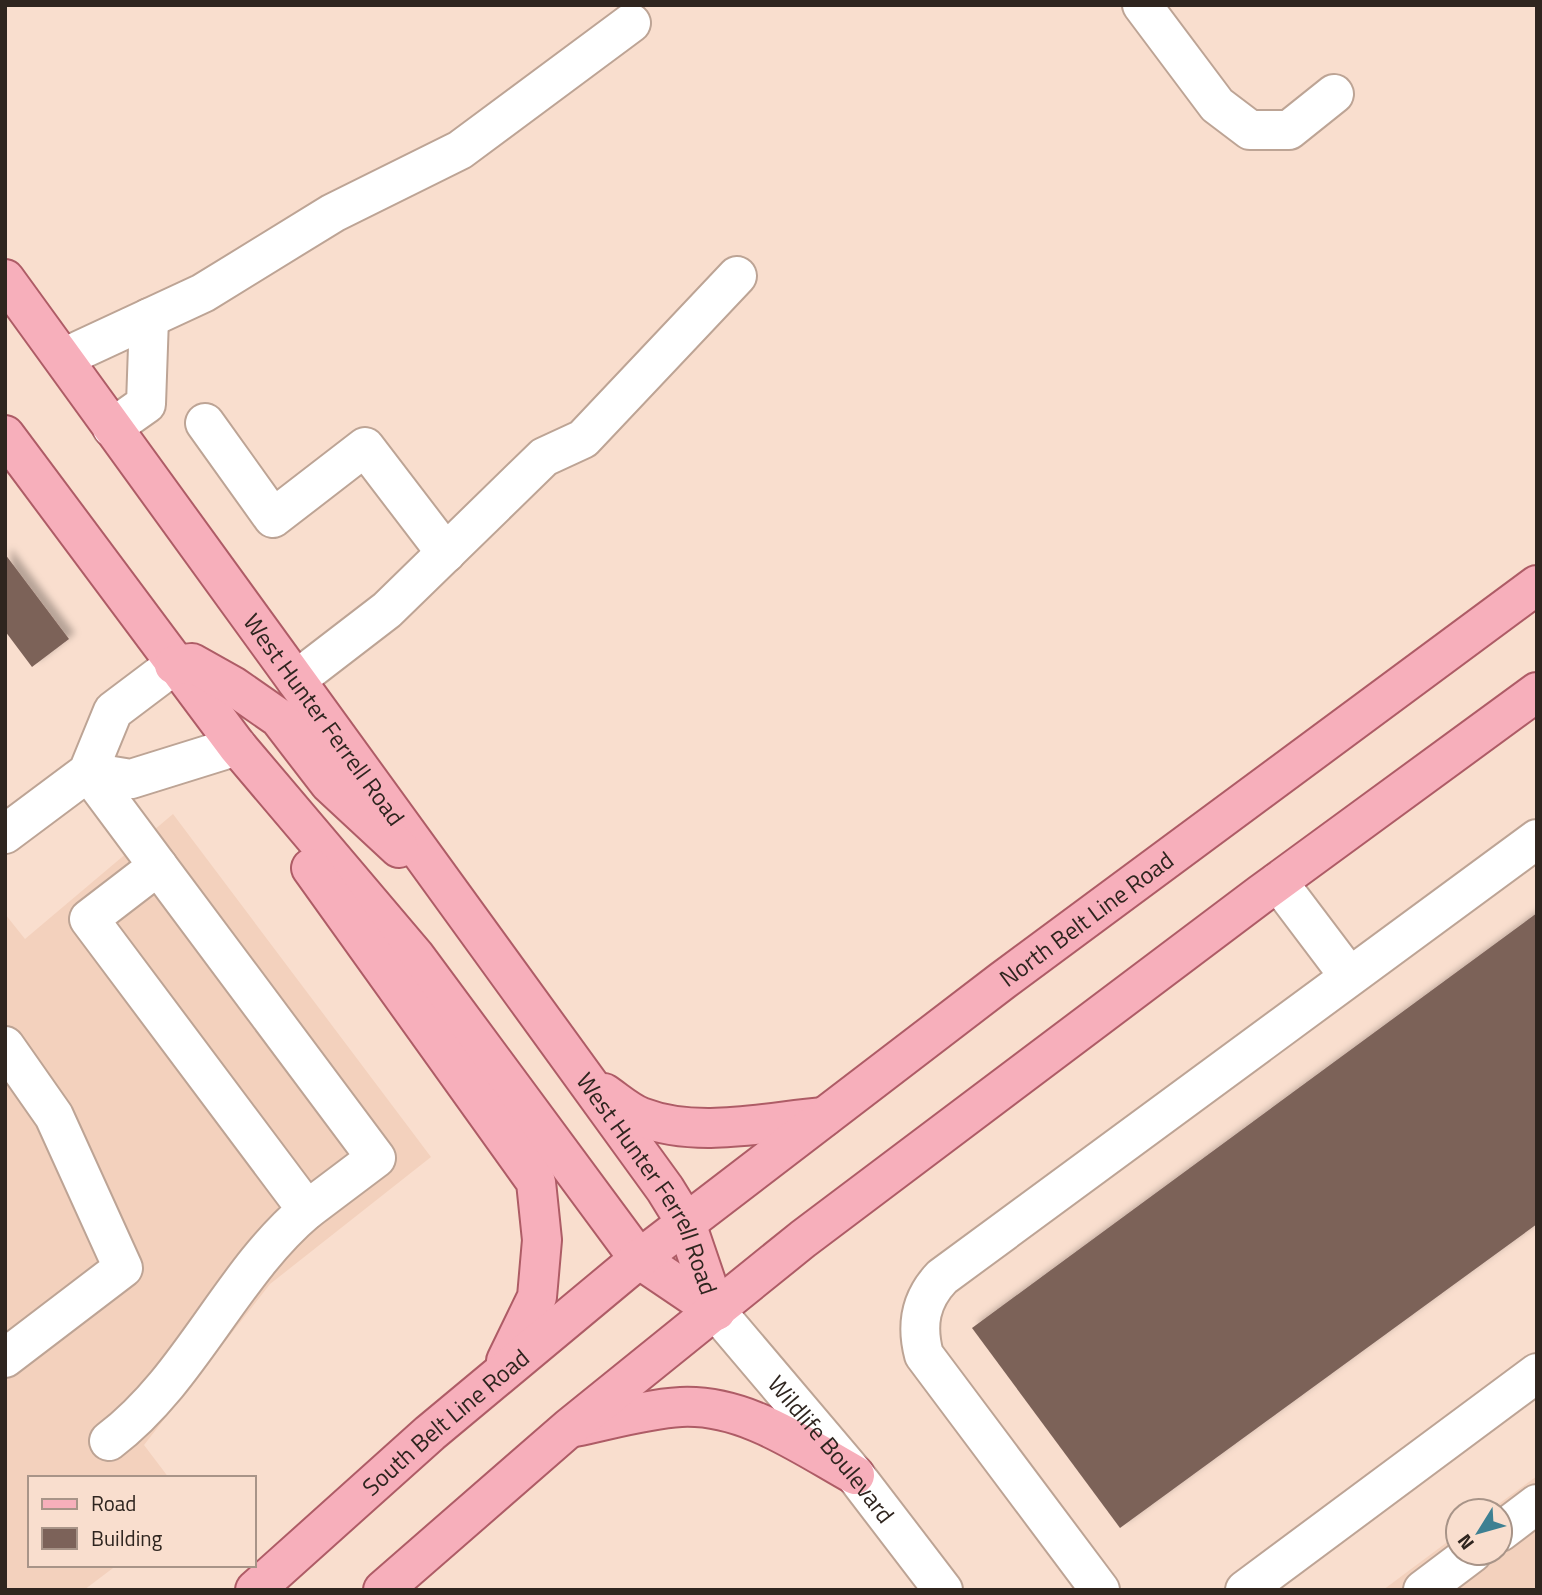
<svg xmlns="http://www.w3.org/2000/svg" width="1542" height="1595" font-family="'Titillium Web',sans-serif">
	<style>
		.built { fill: #f3d1bd }
		.building { fill: #7c6259; filter: url(#shadow) }
		.lines { fill: none; stroke-linecap: round; stroke-linejoin: round }
		.minor-casing { stroke: #bda495; stroke-width: 42 }
		.major-casing { stroke: #ae5c66; stroke-width: 42 }
		.minor { stroke: #fff; stroke-width: 38 }
		.major { stroke: #f7afbb; stroke-width: 38 }
		.labels { text-anchor: middle; dominant-baseline: central; stroke-width: 7; stroke-linejoin: round; paint-order: stroke }
		.street-label { font-size: 24px; fill: #2f251f; stroke: #f9dece }
	</style>
	<defs>
		<filter id="shadow"><feDropShadow dx="6" dy="-6" stdDeviation="3.5" flood-color="#0004"/></filter>
	</defs>
	<rect width="100%" height="100%" fill="#f9dece"/>
	<!-- built -->
	<g class="built">
		<path d="M173 814 431 1157 270 1284 144 1445 169 1478H30V1565H117L84 1590H5V914L25 939Z"/>
		<path d="M1537 1476V1590H1383L1458 1534V1553H1500V1511H1489Z"/>
	</g>
	<!-- building -->
	<g class="building">
		<path d="M5 554 69 639 32 667 5 631Z"/>
		<path d="M1537 913V1224L1120 1528 972 1328Z"/>
	</g>
	<g class="lines">
		<defs>
			<g id="minor">
				<path d="M1142 5 1217 105 1250 130H1289L1334 94"/>
				<path d="M63 358 203 293 333 213 460 150 631 23"/>
				<path d="M205 423 273 518 365 447 446 553"/>
				<path d="M112 428 146 404 149 318"/>
				<path d="M296 680 387 610 544 457 583 439 737 276"/>
				<path d="M88 772 158 866 89 919 307 1210C230 1275 191 1379 109 1441"/>
				<path d="M88 772 131 779 237 746"/>
				<path d="M5 834 88 772 113 711 174 665"/>
				<path d="M158 866 376 1158 307 1210"/>
				<path d="M1278 882 1349 976"/>
				<path d="M5 1046 54 1116 123 1268 5 1358"/>
				<path id="s1" d="M716 1311 855 1475 943 1590"/>
				<path d="M1500 1532 1537 1504"/>
				<path d="M1100 1590 924 1355C916 1325 920 1300 942 1277L1537 839"/>
				<path d="M1245 1590 1537 1373"/>
				<path d="M1423 1590 1472 1553"/>
			</g>
			<g id="major">
				<path id="s2" d="M5 279 665 1189 686 1223 716 1311"/>
				<path d="M5 435 237 746 415 956 639 1259 716 1311"/>
				<path d="M174 665 192 663 233 686 279 718 329 783 399 848"/>
				<path d="M311 868 536 1182 542 1240 537 1297 506 1361"/>
				<path d="M604 1093C616 1101 628 1112 641 1117 698 1139 765 1122 824 1117"/>
				<path d="M575 1427C609 1420 646 1409 681 1407 745 1404 801 1445 855 1475"/>
				<path id="s3" d="M255 1590 430 1433 639 1259 1002 981 1537 585"/>
				<path d="M383 1590 569 1428 803 1239 1261 894 1537 692"/>
			</g>
		</defs>
		<!-- minor casing -->
		<use href="#minor" class="minor-casing"/>
		<!-- major casing -->
		<use href="#major" class="major-casing"/>
		<!-- minor -->
		<use href="#minor" class="minor"/>
		<!-- major -->
		<use href="#major" class="major"/>
	</g>
	<g class="labels">
		<!-- street labels -->
		<g class="street-label">
			<text stroke="none"><textPath href="#s2" startOffset="544">West Hunter Ferrell Road</textPath></text>
			<text stroke="none"><textPath href="#s3" startOffset="1069">North Belt Line Road</textPath></text>
			<text stroke="none"><textPath href="#s2" startOffset="1111">West Hunter Ferrell Road</textPath></text>
			<text stroke="none"><textPath href="#s3" startOffset="254">South Belt Line Road</textPath></text>
			<text stroke="none"><textPath href="#s1" startOffset="180">Wildlife Boulevard</textPath></text>
		</g>
	</g>
	<!-- border -->
	<rect width="1542" height="1595" fill="none" stroke="#2f251f" stroke-width="14"/>
	<!-- legend -->
	<rect x="28" y="1476" width="228" height="91" fill="#f9dece" stroke="#a89488" stroke-width="2"/>
	<rect x="42" y="1499" width="35" height="10" fill="#f7afbb" stroke="#a89488" stroke-width="2"/>
	<text x="91" y="1511" font-size="21" fill="#2f251f">Road</text>
	<rect x="42" y="1528" width="35" height="21" fill="#7c6259" stroke="#a89488" stroke-width="2"/>
	<text x="91" y="1546" font-size="21" fill="#2f251f">Building</text>
	<!-- north arrow -->
	<g transform="translate(1479 1532) rotate(233)"><circle r="33" fill="#f9dece" stroke="#a89488" stroke-width="2"/>
	<path d="M0-5L12 26L0 18L-12 26Z" fill="#3e8092"/>
	<text y="-10" font-size="19" font-weight="bold" text-anchor="middle" fill="#2f251f">N</text>
	</g>
</svg>
